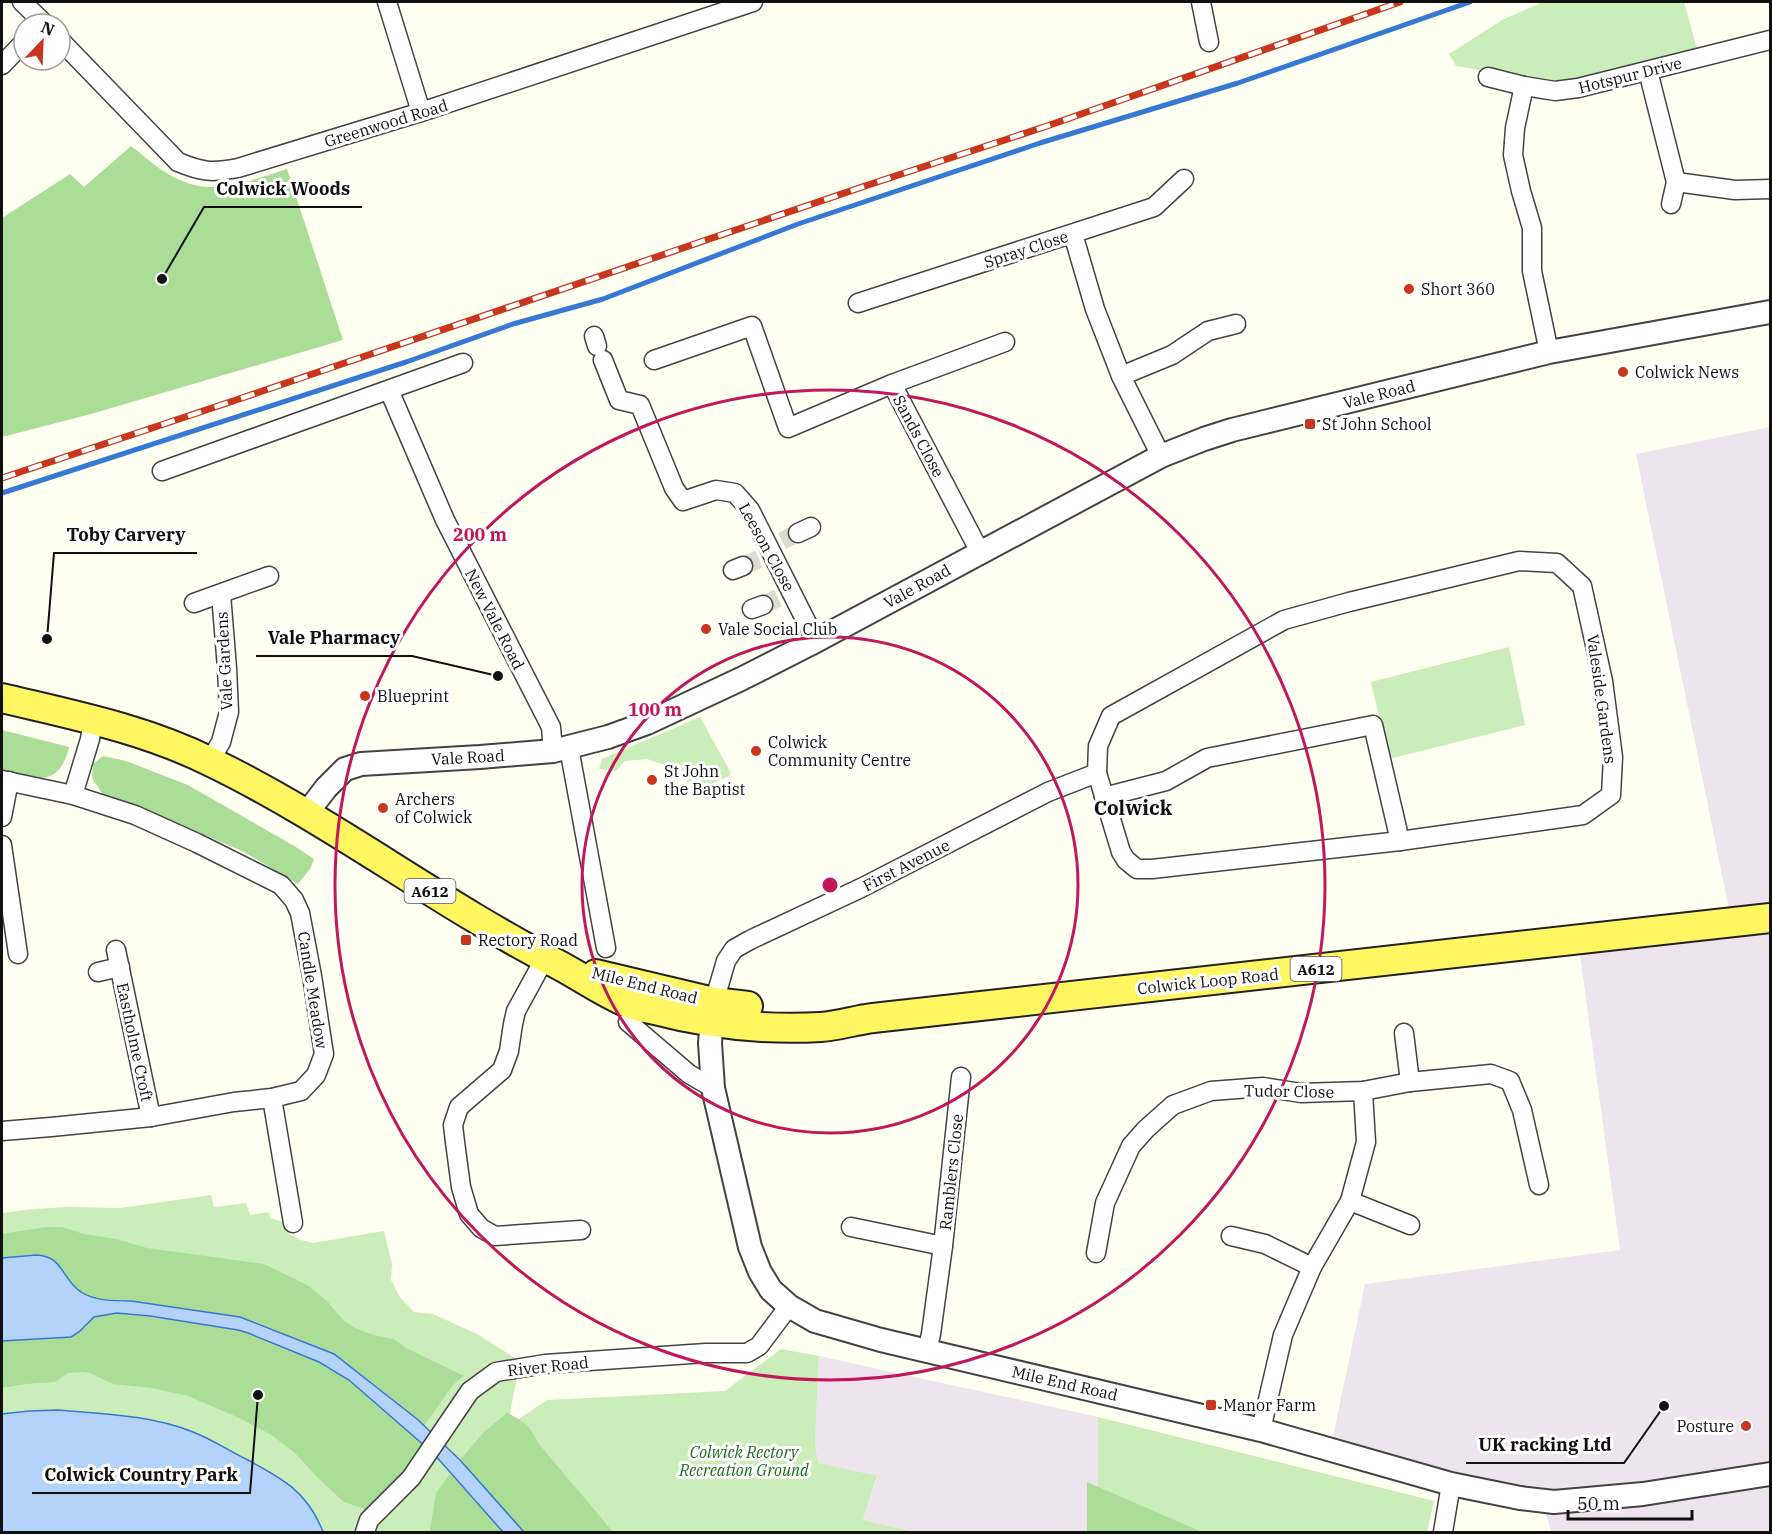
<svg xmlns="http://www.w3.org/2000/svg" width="1772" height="1534" font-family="'IBM Plex Serif',serif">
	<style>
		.industrial { fill: #eee4ee }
		.green { fill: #caedb9 }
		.forest { fill: #aade97 }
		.water { fill: #b4d3fa; stroke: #3679d5; stroke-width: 1.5 }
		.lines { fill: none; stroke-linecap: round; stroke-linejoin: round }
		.stream { stroke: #3679d5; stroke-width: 5 }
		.minor-tunnel { stroke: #dbdbd0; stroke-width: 18; stroke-dasharray: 18 9; stroke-linecap: butt }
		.minor-casing { stroke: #434343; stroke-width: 21 }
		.tertiary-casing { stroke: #434343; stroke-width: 26 }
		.primary-casing { stroke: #212121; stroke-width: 32 }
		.minor { stroke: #fff; stroke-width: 18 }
		.tertiary { stroke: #fff; stroke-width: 22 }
		.primary { stroke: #fff662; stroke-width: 28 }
		.rail-casing { stroke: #c9361e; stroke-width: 7 }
		.rail { stroke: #fff; stroke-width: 4.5; stroke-dasharray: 14; stroke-linecap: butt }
		.ring { fill: none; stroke: #c2185b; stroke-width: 3 }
		.poi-dot { fill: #c9361e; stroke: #fff; stroke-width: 2 }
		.labels { text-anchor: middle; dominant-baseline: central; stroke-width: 6; stroke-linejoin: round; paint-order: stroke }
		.shield { fill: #fff; stroke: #585858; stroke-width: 1.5 }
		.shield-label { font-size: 15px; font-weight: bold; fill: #101010 }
		.street-label { font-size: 16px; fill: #101010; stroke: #fff }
		.poi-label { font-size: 16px; fill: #101010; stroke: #fff; text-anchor: start }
		.park-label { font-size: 16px; font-style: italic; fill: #1d6c1b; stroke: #fff }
		.quarter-label { font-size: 20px; font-weight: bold; fill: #101010; stroke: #fff }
		.centre { fill: #c2185b; stroke: #fff; stroke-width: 3 }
		.ring-label { font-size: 18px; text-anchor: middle; font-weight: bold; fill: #c2185b; stroke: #fff; stroke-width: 6; stroke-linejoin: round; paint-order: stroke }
		.leader { fill: none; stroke: #101010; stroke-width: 2 }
		.callout-dot { fill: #101010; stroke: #fff; stroke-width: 2 }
		.callout-label { font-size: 18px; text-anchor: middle; font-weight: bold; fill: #101010; stroke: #fff; stroke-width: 6; stroke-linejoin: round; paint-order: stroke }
	</style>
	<rect width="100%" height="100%" fill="#fffff2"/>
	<!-- industrial -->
	<g class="industrial">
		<path d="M1770 427V1532H1551L1540 1492 1439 1470 1332 1441 1365 1284 1620 1250 1580 955 1735 938 1636 454Z"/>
		<path d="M819 1356 1098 1417V1532H916L863 1520 877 1477 818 1463 815 1441Z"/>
	</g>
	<!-- green -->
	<g class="green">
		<path d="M1543 2H1684L1698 53 1564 82H1535L1496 73 1456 66 1449 54 1504 19Z"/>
		<path d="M1509 647 1525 725 1389 759 1371 682Z"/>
		<path d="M700 717 731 773 729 776 699 789 687 781 688 773 647 759 625 761 616 771 599 769 602 759Z"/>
		<path d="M211 1195 214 1207 246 1203 250 1215 269 1212 270 1218 287 1223 289 1234 301 1240 313 1243 384 1231 392 1264 391 1280 400 1297 414 1312 433 1314 477 1334 520 1361 507 1429 562 1532H2V1213L34 1209 69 1207 120 1208Z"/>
		<path d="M781 1349 819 1356 815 1441 818 1463 877 1476 863 1520 916 1532H613L566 1479 519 1419 547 1400 725 1391Z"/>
		<path d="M1098 1417 1434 1501 1427 1532H1098Z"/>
	</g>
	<!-- forest -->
	<g class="forest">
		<path d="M131 146C142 154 153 165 165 172 209 200 241 183 287 169L343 340 91 414 2 437V218L70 174 84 187Z"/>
		<path d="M2 730 69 747C59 790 33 778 2 771Z"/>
		<path d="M103 756 126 761 188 785 296 847 314 859 310 869 298 884 244 852 145 809 104 796 92 778 93 764Z"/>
		<path d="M46 1227H62L84 1234 116 1239 147 1248 264 1264 307 1285 326 1300 344 1321 355 1328 373 1335 394 1339 406 1348 464 1376 453 1385 424 1426 403 1407 336 1356 326 1351 240 1317 131 1301C111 1301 83 1300 70 1283 61 1272 58 1260 44 1256 32 1252 14 1257 2 1258V1234Z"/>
		<path d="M117 1313 132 1314 238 1330 312 1359 349 1380 425 1446 398 1482 369 1510 344 1502 320 1480 294 1452 270 1434 237 1417 188 1396 152 1388 113 1384 90 1373 83 1372 68 1373 55 1382 26 1384 2 1388V1341L71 1337 96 1316Z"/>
		<path d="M507 1413C525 1421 530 1427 539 1444L613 1532H524L460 1460 484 1432Z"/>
		<path d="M450 1474 503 1532H432L430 1531 436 1493Z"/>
		<path d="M1087 1482 1202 1532H1087Z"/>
	</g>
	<!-- water -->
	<g class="water">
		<path d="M36 1255C64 1256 61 1279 81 1292 94 1301 116 1301 131 1301L240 1317 334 1354 417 1419 460 1460 524 1532H503L434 1454 349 1380 319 1362 248 1333 238 1330 150 1316 117 1313 94 1317 79 1332 71 1337 2 1341V1258Z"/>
		<path d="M58 1410C104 1414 150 1415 193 1432 211 1439 228 1450 246 1459 282 1478 308 1492 323 1532H2V1414L29 1411Z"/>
	</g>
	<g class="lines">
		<!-- stream -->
		<path class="stream" d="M2 493 406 362 513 324 603 299 798 224 1040 143 1238 83 1470 2"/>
		<!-- minor-tunnel -->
		<g class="minor-tunnel">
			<path d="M782 541 798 533"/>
			<path d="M743 566 759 559"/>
			<path d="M763 605 778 598"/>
		</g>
		<defs>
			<g id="minor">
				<path d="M22 2 45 24"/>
				<path d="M387 2 421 112"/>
				<path d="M1201 2 1209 42"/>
				<path d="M60 40 178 162C202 172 212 173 238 168L421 112 753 2"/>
				<path d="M2 65 24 42"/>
				<path d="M1648 71 1676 182 1671 204"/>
				<path d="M1488 77 1524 86 1555 91 1578 88 1770 40"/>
				<path d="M1524 86 1515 128 1513 155 1521 191 1532 228V271L1549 352"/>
				<path d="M1676 182 1735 190 1770 189"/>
				<path d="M1073 234 1095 309 1121 376 1161 456"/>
				<path d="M858 303 1154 207 1184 179"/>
				<path d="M594 336 597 346"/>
				<path d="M603 360 619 400 640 405 674 488 683 501 716 490 735 493 750 510 816 641"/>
				<path d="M654 360 752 326 788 428 892 384 980 552"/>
				<path d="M1121 376 1172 355 1208 331 1236 324"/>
				<path d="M892 384 1005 342"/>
				<path d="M389 390 445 520 551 727 553 751"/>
				<path d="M162 471 463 363"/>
				<path d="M798 533 811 527"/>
				<path d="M1519 561 1557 563 1582 586 1603 681 1613 757 1611 795 1583 815 1400 841 1152 869H1137L1126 860 1121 852 1097 773 1098 746 1111 716 1284 620 1349 602Z"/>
				<path d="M733 570 743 566"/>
				<path d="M194 603 269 576"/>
				<path d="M752 609 763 605"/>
				<path d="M569 748 606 948"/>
				<path d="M210 761 221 742 229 712 227 668 221 594"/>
				<path d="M2 780 73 795 135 815 197 843 281 885 294 900 300 913 312 976 324 1054 316 1075 301 1091 272 1098 234 1102 151 1117 51 1127 2 1131"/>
				<path d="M73 795 90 739 93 720"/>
				<path d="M1104 797 1166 781 1207 758 1373 725 1400 841"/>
				<path d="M2 817 9 781"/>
				<path d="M2 845 18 954"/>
				<path d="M116 950 151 1117"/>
				<path d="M545 958 516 1011 513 1024 509 1051 502 1070 459 1107 453 1125 455 1142 461 1187 469 1214 481 1228 495 1236 581 1230"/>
				<path d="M98 972 120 967"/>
				<path d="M714 1002 726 961 734 949 750 940 861 888 1048 792 1097 773"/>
				<path d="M628 1022 689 1074 713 1088"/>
				<path d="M1404 1033 1410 1082"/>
				<path d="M272 1098 293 1223"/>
				<path d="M1350 1201 1410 1225"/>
				<path d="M851 1227 943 1246"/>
				<path d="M1231 1236 1265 1244 1312 1267"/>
				<path d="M1096 1253 1105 1203 1131 1146 1146 1129 1173 1105 1211 1091 1263 1087 1301 1093 1363 1091 1410 1082 1491 1074 1510 1081 1522 1110 1539 1185"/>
				<path d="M927 1351 931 1334 943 1246 961 1077"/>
				<path d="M1261 1430 1283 1335 1312 1267 1350 1201 1366 1142 1363 1091"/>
				<path d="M365 1532 369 1520 411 1478 470 1391 496 1372 545 1364 706 1353H747L759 1346 789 1306"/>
				<path d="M1443 1532 1451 1484"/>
			</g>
			<g id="tertiary">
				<path d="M307 813 326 788 345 769 361 764 480 757 553 751 608 737 647 723 741 679 810 644 1161 456 1204 439 1232 430 1549 352 1770 312"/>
				<path d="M713 1006 710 1043 713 1088 750 1247 760 1272 771 1290 789 1306 815 1321 881 1340 1261 1430 1451 1484 1520 1498 1554 1502 1643 1494 1770 1474"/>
			</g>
			<g id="primary">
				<path d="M2 698C73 715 145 729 211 762 331 820 438 903 557 964 580 976 604 993 628 1003 636 1007 646 1008 655 1010 708 1024 767 1030 821 1027 838 1026 856 1020 873 1018L1770 918"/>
				<path d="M596 974 714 1002 748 1006"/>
			</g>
		</defs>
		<!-- minor casing -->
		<use href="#minor" class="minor-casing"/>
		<!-- tertiary casing -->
		<use href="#tertiary" class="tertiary-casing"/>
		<!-- primary casing -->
		<use href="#primary" class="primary-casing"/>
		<!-- minor -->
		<use href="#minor" class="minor"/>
		<!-- tertiary -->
		<use href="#tertiary" class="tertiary"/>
		<!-- primary -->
		<use href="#primary" class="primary"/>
		<defs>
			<path id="rail" d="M2 478 242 398 865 186 1047 126 1400 2"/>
		</defs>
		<!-- rail casing -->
		<use href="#rail" class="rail-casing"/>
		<!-- rail -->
		<use href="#rail" class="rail"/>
	</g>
	<!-- distance rings -->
	<g class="ring">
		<circle cx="830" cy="885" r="248"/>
		<circle cx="830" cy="885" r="495"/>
	</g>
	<!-- markers -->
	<g class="poi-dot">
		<circle cx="1409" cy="289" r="6"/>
		<circle cx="1623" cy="372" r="6"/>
		<rect x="1304" y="418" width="12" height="12" rx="3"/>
		<circle cx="706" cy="629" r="6"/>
		<circle cx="365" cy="696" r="6"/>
		<circle cx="756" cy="751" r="6"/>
		<circle cx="652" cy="780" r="6"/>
		<circle cx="383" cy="808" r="6"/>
		<rect x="460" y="934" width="12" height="12" rx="3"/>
		<rect x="1205" y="1399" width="12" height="12" rx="3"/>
		<circle cx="1746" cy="1426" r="6"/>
	</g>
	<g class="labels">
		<!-- shield labels -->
		<g class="shield">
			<rect x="404.5" y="879" width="51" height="24" rx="4.5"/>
			<rect x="1290.5" y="957" width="51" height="24" rx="4.5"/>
		</g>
		<g class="shield-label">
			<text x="430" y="891">A612</text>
			<text x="1316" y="969">A612</text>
		</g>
		<!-- street labels -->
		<g class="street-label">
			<text transform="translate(1630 75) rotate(-14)">Hotspur Drive</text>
			<text transform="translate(386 123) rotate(-17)">Greenwood Road</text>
			<text transform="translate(1026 249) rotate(-18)">Spray Close</text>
			<text transform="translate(1379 394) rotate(-14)">Vale Road</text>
			<text transform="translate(919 436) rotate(62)">Sands Close</text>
			<text transform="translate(767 547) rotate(61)">Leeson Close</text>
			<text transform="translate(917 586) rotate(-29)">Vale Road</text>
			<text transform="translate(495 619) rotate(63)">New Vale Road</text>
			<text transform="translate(224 661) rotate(-93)">Vale Gardens</text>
			<text transform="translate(1602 699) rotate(82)">Valeside Gardens</text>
			<text transform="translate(468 757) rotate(-3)">Vale Road</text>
			<text transform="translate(906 865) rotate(-27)">First Avenue</text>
			<text transform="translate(1208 981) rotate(-6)">Colwick Loop Road</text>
			<text transform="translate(645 985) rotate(14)">Mile End Road</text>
			<text transform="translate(313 990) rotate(81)">Candle Meadow</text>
			<text transform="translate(135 1042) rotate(78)">Eastholme Croft</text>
			<text transform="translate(1289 1091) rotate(1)">Tudor Close</text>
			<text transform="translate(951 1172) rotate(-84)">Ramblers Close</text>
			<text transform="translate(548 1366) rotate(-6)">River Road</text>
			<text transform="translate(1065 1383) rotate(13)">Mile End Road</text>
		</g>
		<!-- poi labels -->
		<g class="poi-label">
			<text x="1421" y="289">Short 360</text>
			<text x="1635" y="372">Colwick News</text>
			<text x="1322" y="424">St John School</text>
			<text x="718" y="629">Vale Social Club</text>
			<text x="377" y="696">Blueprint</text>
			<text x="768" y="742">Colwick<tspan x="768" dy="18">Community Centre</tspan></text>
			<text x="664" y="771">St John<tspan x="664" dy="18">the Baptist</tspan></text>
			<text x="395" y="799">Archers<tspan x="395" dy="18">of Colwick</tspan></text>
			<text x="478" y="940">Rectory Road</text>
			<text x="1223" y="1405">Manor Farm</text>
			<text x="1734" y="1426" text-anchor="end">Posture</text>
		</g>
		<!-- park labels -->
		<g class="park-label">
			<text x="744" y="1452">Colwick Rectory<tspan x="744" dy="18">Recreation Ground</tspan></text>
		</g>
		<!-- quarter labels -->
		<g class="quarter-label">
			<text x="1133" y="807">Colwick</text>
		</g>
	</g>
	<circle cx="830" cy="885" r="9" class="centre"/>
	<g class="ring-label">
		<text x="480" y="541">200 m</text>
		<text x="655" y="716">100 m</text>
	</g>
	<!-- callouts -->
	<path class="leader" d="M162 279L204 207H362M47 639L54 553H197M498 676L412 656H256M1664 1406L1624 1463H1466M258 1395L250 1493H32"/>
	<g class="callout-dot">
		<circle cx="162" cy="279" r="6"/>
		<circle cx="47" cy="639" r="6"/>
		<circle cx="498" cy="676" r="6"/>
		<circle cx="1664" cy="1406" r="6"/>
		<circle cx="258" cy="1395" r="6"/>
	</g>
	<g class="callout-label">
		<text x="283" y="195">Colwick Woods</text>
		<text x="126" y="541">Toby Carvery</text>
		<text x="334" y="644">Vale Pharmacy</text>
		<text x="1545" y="1451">UK racking Ltd</text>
		<text x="141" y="1481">Colwick Country Park</text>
	</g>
	<!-- border -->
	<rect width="1772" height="1534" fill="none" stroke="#101010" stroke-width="6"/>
	<!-- north arrow -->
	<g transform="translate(42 42) rotate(23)"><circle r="28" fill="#ffffff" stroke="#9f9f9f" stroke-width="1.5"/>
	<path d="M0-4.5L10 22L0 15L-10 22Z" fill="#c9361e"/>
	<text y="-9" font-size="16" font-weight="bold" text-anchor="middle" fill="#101010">N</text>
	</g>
	<!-- scale -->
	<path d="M1568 1510v9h124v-9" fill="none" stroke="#101010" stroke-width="3"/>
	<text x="1577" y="1510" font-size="18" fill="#101010" stroke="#ffffff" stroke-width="4.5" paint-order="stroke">50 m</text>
</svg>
